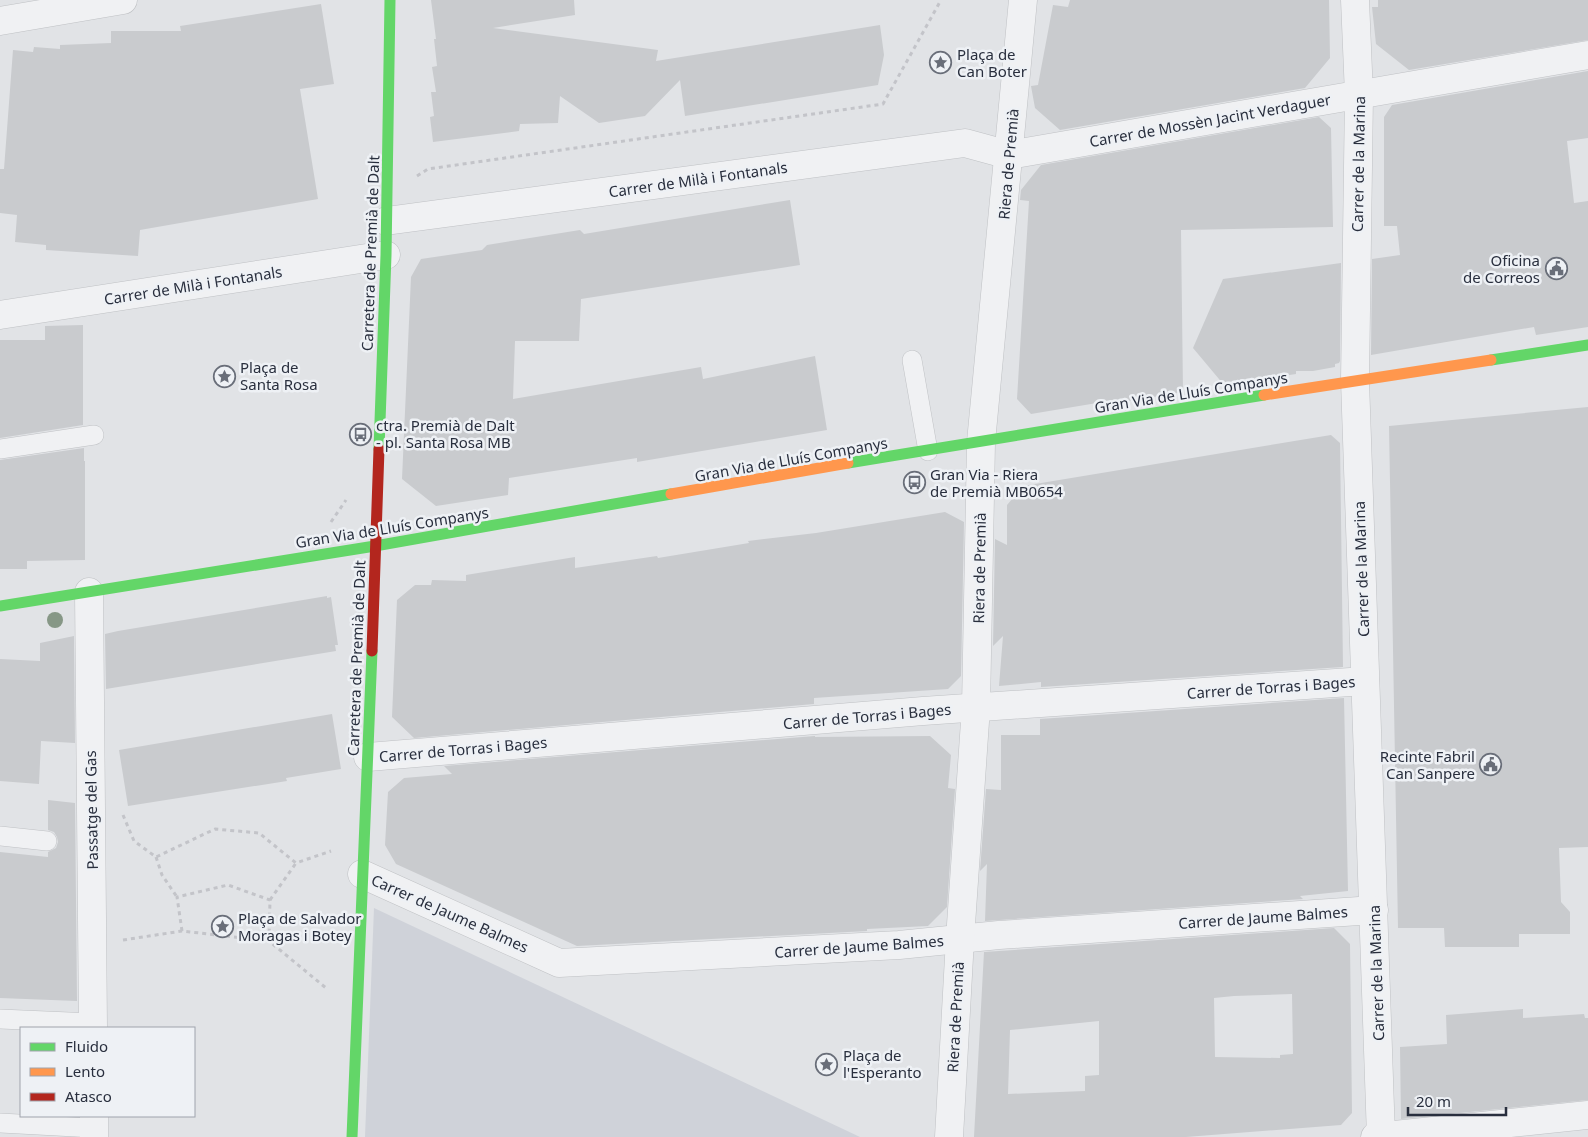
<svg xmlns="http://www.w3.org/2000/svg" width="1588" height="1137" font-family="'Noto Sans',sans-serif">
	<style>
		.built { fill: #cfd2d9 }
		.building { fill: #c9cbce; fill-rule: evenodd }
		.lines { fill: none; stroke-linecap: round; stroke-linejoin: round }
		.lane-casing { stroke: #bfc1c4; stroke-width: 20 }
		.street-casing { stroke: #bfc1c4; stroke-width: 29 }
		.path { stroke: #c3c4c9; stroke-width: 3; stroke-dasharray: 4 4; stroke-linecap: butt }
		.lane { stroke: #f0f1f3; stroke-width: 19 }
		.street { stroke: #f0f1f3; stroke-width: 28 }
		.fast { stroke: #63d668; stroke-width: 11 }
		.slow { stroke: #ff974d; stroke-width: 11 }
		.jam { stroke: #b3261e; stroke-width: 11 }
		.tree { fill: #869786 }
		.labels { text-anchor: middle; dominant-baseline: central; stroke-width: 5; stroke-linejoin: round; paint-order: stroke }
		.poi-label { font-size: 15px; fill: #292f3e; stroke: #eef1f5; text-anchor: start }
		.street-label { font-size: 15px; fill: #292f3e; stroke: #eef1f5 }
	</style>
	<rect width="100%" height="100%" fill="#e1e3e6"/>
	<!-- built -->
	<path class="built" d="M374 908 860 1137H365Z"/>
	<!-- building -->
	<g class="building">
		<path d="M431 0H574L575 15 493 28 658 50 656 61 880 25 884 55 878 85 685 116 680 80 645 116 599 123 560 96 558 123 520 124 519 131 433 142 430 117 434 116 431 92H436L432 67 437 66 434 39H436Z"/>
		<path d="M1070 0H1329L1330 58 1305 88 1060 130 1035 108 1031 86 1038 85 1053 5 1068 7Z"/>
		<path d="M1378 0H1588V40L1409 70 1376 44 1372 7H1378Z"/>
		<path d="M321 4 334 84 300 89 318 199 140 230 138 256 46 250V245L15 242 17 215 0 213V169H4L13 50 33 52 34 47 60 49V45L111 43V31H181L180 26Z"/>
		<path d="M1588 71V138L1567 141 1574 203 1588 201V327L1536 335 1534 327 1371 355 1372 259 1400 255 1397 226H1384V117L1392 105Z"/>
		<path d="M1319 117 1331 128 1333 227 1181 230 1183 392 1111 404 1109 401 1031 414 1017 399 1029 201 1020 200 1021 190 1041 165Z"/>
		<path d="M790 200 800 265 581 299 579 341H515L513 399 701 367 703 379 815 356 827 430 637 462V458L509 478 508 495 436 506 402 479 411 277 421 259 482 250 487 245 580 230 584 234Z"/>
		<path d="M1341 263 1340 361 1339 363 1335 364V367L1313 371H1296V374L1276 377H1261L1260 380 1224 385 1193 348 1223 279Z"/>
		<path d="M83 325V425L0 438V340H45V326Z"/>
		<path d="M1588 407V847L1559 848 1561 902 1570 912V934H1519V947H1445L1444 928H1398L1389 426Z"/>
		<path d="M1331 435 1340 443 1343 667 1041 687V682L999 686 1003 636 993 646 995 539 1007 545V505L1023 486Z"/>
		<path d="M84 448V461H85V560L27 561V569H0V460Z"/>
		<path d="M945 512 964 522 961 676 948 689 814 698V704L414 738 392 717 397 600 415 585H431L432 580 466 581V575L575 557V568L657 556 658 558 749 543 748 541 816 533Z"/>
		<path d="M327 596V598L331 597 338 645H335L336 651 106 689 105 634 118 631Z"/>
		<path d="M74 636 75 743 41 741 39 784 0 781V659L40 661V643Z"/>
		<path d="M1344 698 1348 891 1300 896 1303 899 985 921 987 864 980 871 986 789 1001 790V735H1040V719Z"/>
		<path d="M332 714 341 769 286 778 287 781 128 806 119 750Z"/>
		<path d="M815 736V737L930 736 951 755 948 788 955 789 947 907 928 926 867 929V931L577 946 396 864 385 845 388 792 404 778 452 774 444 766Z"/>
		<path d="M48 800 75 803 77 1001 0 998V852L48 857V852L56 848 58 842 57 837 54 832 48 830Z"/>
		<path d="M1334 928 1350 944 1352 1113 1341 1125 1186 1137H974L984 952ZM1292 994 1293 1054 1280 1055V1058L1215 1057 1214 998 1234 996ZM1099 1021V1075L1085 1076V1091L1008 1094 1010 1030Z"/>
		<path d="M1523 1009V1018L1584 1014 1585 1018H1588V1100L1401 1119 1400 1047 1447 1044 1446 1015Z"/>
	</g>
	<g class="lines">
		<defs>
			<g id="lane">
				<path d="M912 360 928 451"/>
				<path d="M0 449 94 435"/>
				<path d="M0 836 47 841"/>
				<path d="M0 1019 93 1023"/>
				<path d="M0 1123 94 1128"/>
			</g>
			<g id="street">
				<path d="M1355 0 1359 95 1355 381 1381 1137"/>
				<path d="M0 21 123 0"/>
				<path d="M386 221 965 143 1009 155 1588 55"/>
				<path d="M0 315 386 255"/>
				<path d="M89 592 93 1028"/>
				<path d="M368 757 923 711 1365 681"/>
				<path d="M362 874 559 963 899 945 999 935 1374 910"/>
				<path d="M94 1137V1116"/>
				<path d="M949 1137 960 939 976 707 981 442 1023 0"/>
				<path d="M1375 1137 1588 1115"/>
			</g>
		</defs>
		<!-- lane casing -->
		<use href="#lane" class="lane-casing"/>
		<!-- street casing -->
		<use href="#street" class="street-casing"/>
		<!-- path -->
		<g class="path">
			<path d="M417 176 428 169 883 104 941 0"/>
			<path d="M331 522 346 500"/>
			<path d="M123 815 134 841 156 857 215 829 259 833 296 863 331 851"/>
			<path d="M156 857 162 875 177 897"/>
			<path d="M270 900 296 863"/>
			<path d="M182 931 177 897 228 885 270 900 269 941"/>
			<path d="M123 940 182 931 269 941 326 988"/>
		</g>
		<!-- lane -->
		<use href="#lane" class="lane"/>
		<!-- street -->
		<use href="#street" class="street"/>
		<!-- fast -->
		<g class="fast">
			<path d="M1491 360 1588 345"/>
			<path d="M379 449 386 255 390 0"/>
			<path d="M848 463 1264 395"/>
			<path d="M0 606 375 546 671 494"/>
			<path d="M352 1137 372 651"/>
		</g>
		<!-- slow -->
		<g class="slow">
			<path d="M1264 395 1491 360"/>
			<path d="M671 494 848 463"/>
		</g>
		<!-- jam -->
		<path class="jam" d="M372 651 379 449"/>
	</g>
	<!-- trees -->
	<circle class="tree" cx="55" cy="620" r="8"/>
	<!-- icons -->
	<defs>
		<symbol id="sight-ring" viewBox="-11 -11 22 22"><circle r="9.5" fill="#eef1f5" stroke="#696e79" stroke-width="1.5"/><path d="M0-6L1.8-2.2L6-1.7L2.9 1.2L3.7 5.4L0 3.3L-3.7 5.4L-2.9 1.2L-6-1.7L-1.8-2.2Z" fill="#696e79"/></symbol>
		<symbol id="civic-ring" viewBox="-11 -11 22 22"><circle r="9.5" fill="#eef1f5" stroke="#696e79" stroke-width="1.5"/><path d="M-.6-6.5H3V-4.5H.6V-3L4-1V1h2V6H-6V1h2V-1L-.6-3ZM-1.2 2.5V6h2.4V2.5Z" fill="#696e79"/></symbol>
		<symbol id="bus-ring" viewBox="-11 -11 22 22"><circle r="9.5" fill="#eef1f5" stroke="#696e79" stroke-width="1.5"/><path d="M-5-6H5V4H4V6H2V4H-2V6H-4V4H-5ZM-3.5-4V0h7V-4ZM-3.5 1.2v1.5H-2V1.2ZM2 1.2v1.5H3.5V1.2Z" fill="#696e79"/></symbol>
	</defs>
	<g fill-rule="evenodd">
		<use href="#sight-ring" x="928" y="50" width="25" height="25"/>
		<use href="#civic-ring" x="1544" y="256" width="25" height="25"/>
		<use href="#sight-ring" x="212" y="364" width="25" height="25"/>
		<use href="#bus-ring" x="348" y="422" width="25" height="25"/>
		<use href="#bus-ring" x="902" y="470" width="25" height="25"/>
		<use href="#civic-ring" x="1478" y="752" width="25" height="25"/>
		<use href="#sight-ring" x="210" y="914" width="25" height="25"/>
		<use href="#sight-ring" x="814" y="1052" width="25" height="25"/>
	</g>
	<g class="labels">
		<!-- poi labels -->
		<g class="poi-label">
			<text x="957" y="54">Plaça de<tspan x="957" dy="17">Can Boter</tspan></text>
			<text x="1540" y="260" text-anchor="end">Oficina<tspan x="1540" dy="17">de Correos</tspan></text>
			<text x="240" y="367">Plaça de<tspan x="240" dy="17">Santa Rosa</tspan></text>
			<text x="376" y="425">ctra. Premià de Dalt<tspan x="376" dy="17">- pl. Santa Rosa MB</tspan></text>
			<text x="930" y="474">Gran Via - Riera<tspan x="930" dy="17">de Premià MB0654</tspan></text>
			<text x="1475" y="756" text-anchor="end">Recinte Fabril<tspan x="1475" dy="17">Can Sanpere</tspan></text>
			<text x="238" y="918">Plaça de Salvador<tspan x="238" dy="17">Moragas i Botey</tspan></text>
			<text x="843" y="1055">Plaça de<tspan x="843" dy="17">l'Esperanto</tspan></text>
		</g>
		<!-- street labels -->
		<g class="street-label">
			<text transform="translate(1210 120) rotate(-10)">Carrer de Mossèn Jacint Verdaguer</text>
			<text transform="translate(1008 164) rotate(-85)">Riera de Premià</text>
			<text transform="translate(1358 164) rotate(-89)">Carrer de la Marina</text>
			<text transform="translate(698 179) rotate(-8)">Carrer de Milà i Fontanals</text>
			<text transform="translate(370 253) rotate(-88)">Carretera de Premià de Dalt</text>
			<text transform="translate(193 285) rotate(-9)">Carrer de Milà i Fontanals</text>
			<text transform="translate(1191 392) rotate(-9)">Gran Via de Lluís Companys</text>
			<text transform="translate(791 459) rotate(-10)">Gran Via de Lluís Companys</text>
			<text transform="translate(392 527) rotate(-9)">Gran Via de Lluís Companys</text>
			<text transform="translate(979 568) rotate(-89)">Riera de Premià</text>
			<text transform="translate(1361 569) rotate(-92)">Carrer de la Marina</text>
			<text transform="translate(356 658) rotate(-88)">Carretera de Premià de Dalt</text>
			<text transform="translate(1271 687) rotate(-4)">Carrer de Torras i Bages</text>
			<text transform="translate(867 716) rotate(-5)">Carrer de Torras i Bages</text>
			<text transform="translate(463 749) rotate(-5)">Carrer de Torras i Bages</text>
			<text transform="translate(91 810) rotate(-91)">Passatge del Gas</text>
			<text transform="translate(450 913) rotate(24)">Carrer de Jaume Balmes</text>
			<text transform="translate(1263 917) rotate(-4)">Carrer de Jaume Balmes</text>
			<text transform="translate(859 946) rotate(-4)">Carrer de Jaume Balmes</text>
			<text transform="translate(1376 973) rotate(-92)">Carrer de la Marina</text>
			<text transform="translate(955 1017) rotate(-87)">Riera de Premià</text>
		</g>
	</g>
	<!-- legend -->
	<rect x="20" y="1027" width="175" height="90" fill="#eef1f5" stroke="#9fa3ac"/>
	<rect x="30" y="1043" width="25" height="8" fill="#63d668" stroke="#9fa3ac"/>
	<text x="65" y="1052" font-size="15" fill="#292f3e">Fluido</text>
	<rect x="30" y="1068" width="25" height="8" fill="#ff974d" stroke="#9fa3ac"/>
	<text x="65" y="1077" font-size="15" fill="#292f3e">Lento</text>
	<rect x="30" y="1093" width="25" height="8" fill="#b3261e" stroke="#9fa3ac"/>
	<text x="65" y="1102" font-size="15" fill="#292f3e">Atasco</text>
	<!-- scale -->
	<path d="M1408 1107v8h98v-8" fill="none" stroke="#292f3e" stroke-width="2.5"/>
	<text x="1416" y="1107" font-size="15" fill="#292f3e" stroke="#eef1f5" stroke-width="4" paint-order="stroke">20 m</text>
</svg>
